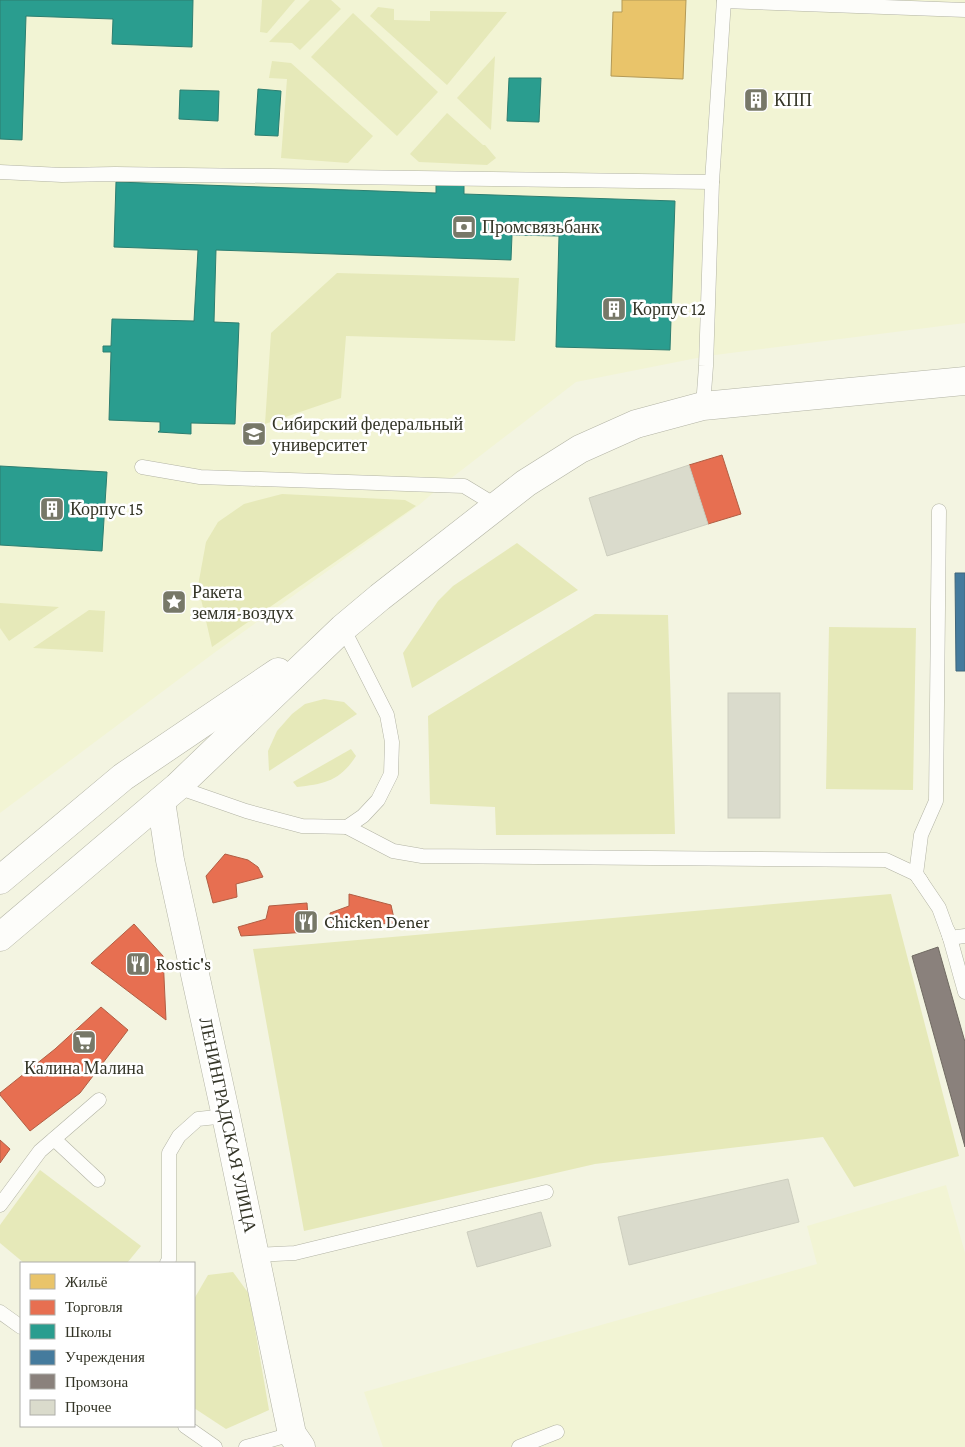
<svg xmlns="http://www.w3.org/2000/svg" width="965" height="1447" font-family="'Crimson Pro',serif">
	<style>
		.built { fill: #f2f4d4 }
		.green { fill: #e6e9b9 }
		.homes { fill: #e9c46a; stroke: #b39956 }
		.shops { fill: #e76f51; stroke: #b15e44 }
		.schools { fill: #2a9d8f; stroke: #2d7e70 }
		.public { fill: #457b9d; stroke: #40667a }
		.industry { fill: #8a817c; stroke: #706a62 }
		.building { fill: #dadbcc; stroke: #cdcebf }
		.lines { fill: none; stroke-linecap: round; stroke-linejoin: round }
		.service-casing { stroke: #b2b3a4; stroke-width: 15 }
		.minor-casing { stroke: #b2b3a4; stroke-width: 29 }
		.secondary-casing { stroke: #b2b3a4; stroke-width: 29 }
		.service { stroke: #fdfdfa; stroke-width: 14 }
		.minor { stroke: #fdfdfa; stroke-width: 28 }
		.secondary { stroke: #fdfdfa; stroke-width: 28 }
		.labels { text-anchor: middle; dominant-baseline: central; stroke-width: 5; stroke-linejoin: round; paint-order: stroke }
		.poi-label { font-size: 18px; fill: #343527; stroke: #fff; text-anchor: start }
		.street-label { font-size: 18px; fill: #343527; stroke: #fff }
	</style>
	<rect width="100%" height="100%" fill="#f3f4e1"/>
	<!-- built -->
	<g class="built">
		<path d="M0 0H965V323L707 356 576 382 441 486 419 505 214 653 0 813Z"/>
		<path d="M946 1185 965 1253V1447H383L364 1392 817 1264 807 1226Z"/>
	</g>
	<!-- green -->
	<g class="green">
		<path d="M262 0H295L267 33 260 32Z"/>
		<path d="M310 0H331L341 9 300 50 292 43 269 42Z"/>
		<path d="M378 7 394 9V20L430 21V11L507 12 447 85 370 16Z"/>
		<path d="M353 13 438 92 397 136 311 57Z"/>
		<path d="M495 56 491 130 457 98Z"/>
		<path d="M272 61 291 63 373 136 348 163 281 158 287 79 269 78Z"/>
		<path d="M447 113 483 145H485L496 158 487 165 419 162 410 154Z"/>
		<path d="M337 273 519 278 515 341 346 336 341 398 265 424 271 333Z"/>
		<path d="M282 494 405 500 416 506 212 647 198 586 206 542 218 522 244 504Z"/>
		<path d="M517 543 578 590 412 688 403 653 438 601 453 586Z"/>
		<path d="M0 603 59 607 9 641 0 628Z"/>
		<path d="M89 610 105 611 103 652 33 648Z"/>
		<path d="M595 614 668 615 675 834 496 835 495 807 430 804 428 716Z"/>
		<path d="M829 627 916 628 913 790 826 789Z"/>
		<path d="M324 699 344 702 357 714 269 771 268 751 277 731 292 714 305 704Z"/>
		<path d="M351 749 356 756C340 781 324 784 297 787L293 782Z"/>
		<path d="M891 894 959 1156 854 1187 823 1137 595 1164 304 1231 253 949Z"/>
		<path d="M40 1170 141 1246 127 1263H24L0 1243V1225Z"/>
		<path d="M233 1272 249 1294 269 1410 226 1429 194 1408V1299L208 1275Z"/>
	</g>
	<!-- homes -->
	<path class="homes" d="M622 0H686L683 79 611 76 613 12H622Z"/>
	<!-- shops -->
	<g class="shops">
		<path d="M722 455 741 514 708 524 689 465Z"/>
		<path d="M225 854 248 860 258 867 263 877 236 884 237 897 213 903 206 876Z"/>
		<path d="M349 894 391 905 395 923 332 927 330 913 349 906Z"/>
		<path d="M307 903 309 932 241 936 238 927 266 919 269 906Z"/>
		<path d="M134 924 163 956 166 1020 91 963Z"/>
		<path d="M101 1007 128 1030 80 1093 30 1131 0 1095V1093L55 1049Z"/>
		<path d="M0 1140 10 1149 0 1163Z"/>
	</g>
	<!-- schools -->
	<g class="schools">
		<path d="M0 0H193L192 47 112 44 113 19 26 16 22 140 0 139Z"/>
		<path d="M509 78H541L539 122 507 121Z"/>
		<path d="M258 89 281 91 278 136 255 135Z"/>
		<path d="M180 90 219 91 218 121 179 119Z"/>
		<path d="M749 90 764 91V109H748Z"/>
		<path d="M116 182 436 193V185H464V194L675 201 670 350 556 347 559 236 512 235 511 260 216 250 214 322 239 323 235 424 191 423V434L158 432 159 431H160V422L109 420 111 352H103V346H111L112 319 194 321 198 250 114 247Z"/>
		<path d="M0 466 107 472 102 551 0 545Z"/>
	</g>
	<!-- public -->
	<path class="public" d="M955 573H965V671H956Z"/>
	<!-- industry -->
	<path class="industry" d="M938 947 965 1042V1147L912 956Z"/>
	<!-- building -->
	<g class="building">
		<path d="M689 465 708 524 607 556 589 498Z"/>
		<rect x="728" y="693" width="52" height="125"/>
		<path d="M788 1179 799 1222 629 1265 618 1217Z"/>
		<path d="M541 1212 551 1246 477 1267 467 1232Z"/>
	</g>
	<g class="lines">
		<defs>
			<g id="service">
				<path d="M724 1 965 10"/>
				<path d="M0 172 62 175 115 174 712 182"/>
				<path d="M703 406 706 366 712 182 724 0"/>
				<path d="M142 467 200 477 464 486 497 506"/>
				<path d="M177 787 246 811 302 826 347 827 363 816 378 800 391 774 392 742 387 715 343 628"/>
				<path d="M347 827 393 851 422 856 886 860 916 874 939 908 950 938 965 936"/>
				<path d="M921 881 916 874 921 835 936 801 939 511"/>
				<path d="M948 931 965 992"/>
				<path d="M54 1139 98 1180"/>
				<path d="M0 1205 40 1151 99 1100"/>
				<path d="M255 1255 295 1253 546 1192"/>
				<path d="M167 1263 169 1260V1153L179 1136 198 1119 226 1116"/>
				<path d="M0 1312 21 1327"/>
				<path d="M185 1426 215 1447"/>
				<path d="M246 1447 292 1434"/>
				<path d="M519 1447 557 1432"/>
			</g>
			<path id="minor" d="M161 801 170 860 226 1116 292 1434 301 1447"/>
			<g id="secondary">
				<path d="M0 880 123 777 278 672"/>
				<path d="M0 937 177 787 343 628 380 597 526 483 580 449 636 424 703 406 965 381"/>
			</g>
		</defs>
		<!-- service casing -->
		<use href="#service" class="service-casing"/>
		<!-- minor casing -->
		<use href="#minor" class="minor-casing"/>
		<!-- secondary casing -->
		<use href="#secondary" class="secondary-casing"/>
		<!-- service -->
		<use href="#service" class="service"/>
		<!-- minor -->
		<use href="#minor" class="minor"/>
		<!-- secondary -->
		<use href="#secondary" class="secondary"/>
	</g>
	<!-- icons -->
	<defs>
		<symbol id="building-square" viewBox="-11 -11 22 22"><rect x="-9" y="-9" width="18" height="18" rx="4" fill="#777868" stroke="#fff"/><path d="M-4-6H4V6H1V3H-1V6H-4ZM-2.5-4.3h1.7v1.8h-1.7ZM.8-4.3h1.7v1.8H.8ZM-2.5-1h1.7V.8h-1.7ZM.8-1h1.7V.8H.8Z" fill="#fff"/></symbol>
		<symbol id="bank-square" viewBox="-11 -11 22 22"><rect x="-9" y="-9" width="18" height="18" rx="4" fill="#777868" stroke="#fff"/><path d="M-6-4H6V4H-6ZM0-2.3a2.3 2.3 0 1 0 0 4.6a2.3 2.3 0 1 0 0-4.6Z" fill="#fff"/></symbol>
		<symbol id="university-square" viewBox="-11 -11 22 22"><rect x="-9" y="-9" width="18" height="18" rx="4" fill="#777868" stroke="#fff"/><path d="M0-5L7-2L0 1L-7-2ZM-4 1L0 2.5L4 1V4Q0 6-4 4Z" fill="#fff"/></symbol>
		<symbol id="sight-square" viewBox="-11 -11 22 22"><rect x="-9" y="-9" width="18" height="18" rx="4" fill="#777868" stroke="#fff"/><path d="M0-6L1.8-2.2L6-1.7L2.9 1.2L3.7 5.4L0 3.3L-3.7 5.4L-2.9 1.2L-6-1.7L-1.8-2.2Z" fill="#fff"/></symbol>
		<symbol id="restaurant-square" viewBox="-11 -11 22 22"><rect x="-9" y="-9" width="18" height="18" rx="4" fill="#777868" stroke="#fff"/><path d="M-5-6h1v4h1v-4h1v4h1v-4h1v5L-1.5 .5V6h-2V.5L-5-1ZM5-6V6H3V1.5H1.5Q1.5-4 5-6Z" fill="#fff"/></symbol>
		<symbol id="supermarket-square" viewBox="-11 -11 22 22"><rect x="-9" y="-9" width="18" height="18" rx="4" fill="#777868" stroke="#fff"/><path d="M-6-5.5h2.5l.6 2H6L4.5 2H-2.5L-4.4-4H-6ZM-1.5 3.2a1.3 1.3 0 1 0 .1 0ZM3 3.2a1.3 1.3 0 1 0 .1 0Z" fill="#fff"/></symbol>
	</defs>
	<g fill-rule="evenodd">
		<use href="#building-square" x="742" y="86" width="28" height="28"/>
		<use href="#bank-square" x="450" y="213" width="28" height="28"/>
		<use href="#building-square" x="600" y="295" width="28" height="28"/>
		<use href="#university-square" x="240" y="420" width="28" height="28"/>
		<use href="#building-square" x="38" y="495" width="28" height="28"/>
		<use href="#sight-square" x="160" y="588" width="28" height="28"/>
		<use href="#restaurant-square" x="292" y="908" width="28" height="28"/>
		<use href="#restaurant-square" x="124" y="950" width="28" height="28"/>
		<use href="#supermarket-square" x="70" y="1028" width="28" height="28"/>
	</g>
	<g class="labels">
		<!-- poi labels -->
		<g class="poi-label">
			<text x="774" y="100">КПП</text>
			<text x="482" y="227">Промсвязьбанк</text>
			<text x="632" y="309">Корпус 12</text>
			<text x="272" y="424">Сибирский федеральный<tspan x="272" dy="21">университет</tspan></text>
			<text x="70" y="509">Корпус 15</text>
			<text x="192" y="592">Ракета<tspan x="192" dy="21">земля-воздух</tspan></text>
			<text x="324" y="922">Chicken Dener</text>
			<text x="156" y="964">Rostic's</text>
			<text x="84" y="1068" text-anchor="middle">Калина Малина</text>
		</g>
		<!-- street labels -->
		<g class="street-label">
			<text transform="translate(228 1125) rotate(78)">ЛЕНИНГРАДСКАЯ УЛИЦА</text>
		</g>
	</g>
	<!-- legend -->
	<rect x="20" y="1262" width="175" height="165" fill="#ffffff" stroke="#aeaea9"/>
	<rect x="30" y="1274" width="25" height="15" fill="#e9c46a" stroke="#aeaea9"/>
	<text x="65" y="1287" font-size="15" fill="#343527">Жильё</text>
	<rect x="30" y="1300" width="25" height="15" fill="#e76f51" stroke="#aeaea9"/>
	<text x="65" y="1312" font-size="15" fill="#343527">Торговля</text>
	<rect x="30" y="1324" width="25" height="15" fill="#2a9d8f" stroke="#aeaea9"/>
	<text x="65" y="1337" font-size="15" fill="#343527">Школы</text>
	<rect x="30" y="1350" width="25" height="15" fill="#457b9d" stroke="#aeaea9"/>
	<text x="65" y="1362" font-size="15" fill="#343527">Учреждения</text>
	<rect x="30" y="1374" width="25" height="15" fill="#8a817c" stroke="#aeaea9"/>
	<text x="65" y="1387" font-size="15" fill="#343527">Промзона</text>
	<rect x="30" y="1400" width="25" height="15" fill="#dadbcc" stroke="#aeaea9"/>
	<text x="65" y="1412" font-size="15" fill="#343527">Прочее</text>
</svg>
